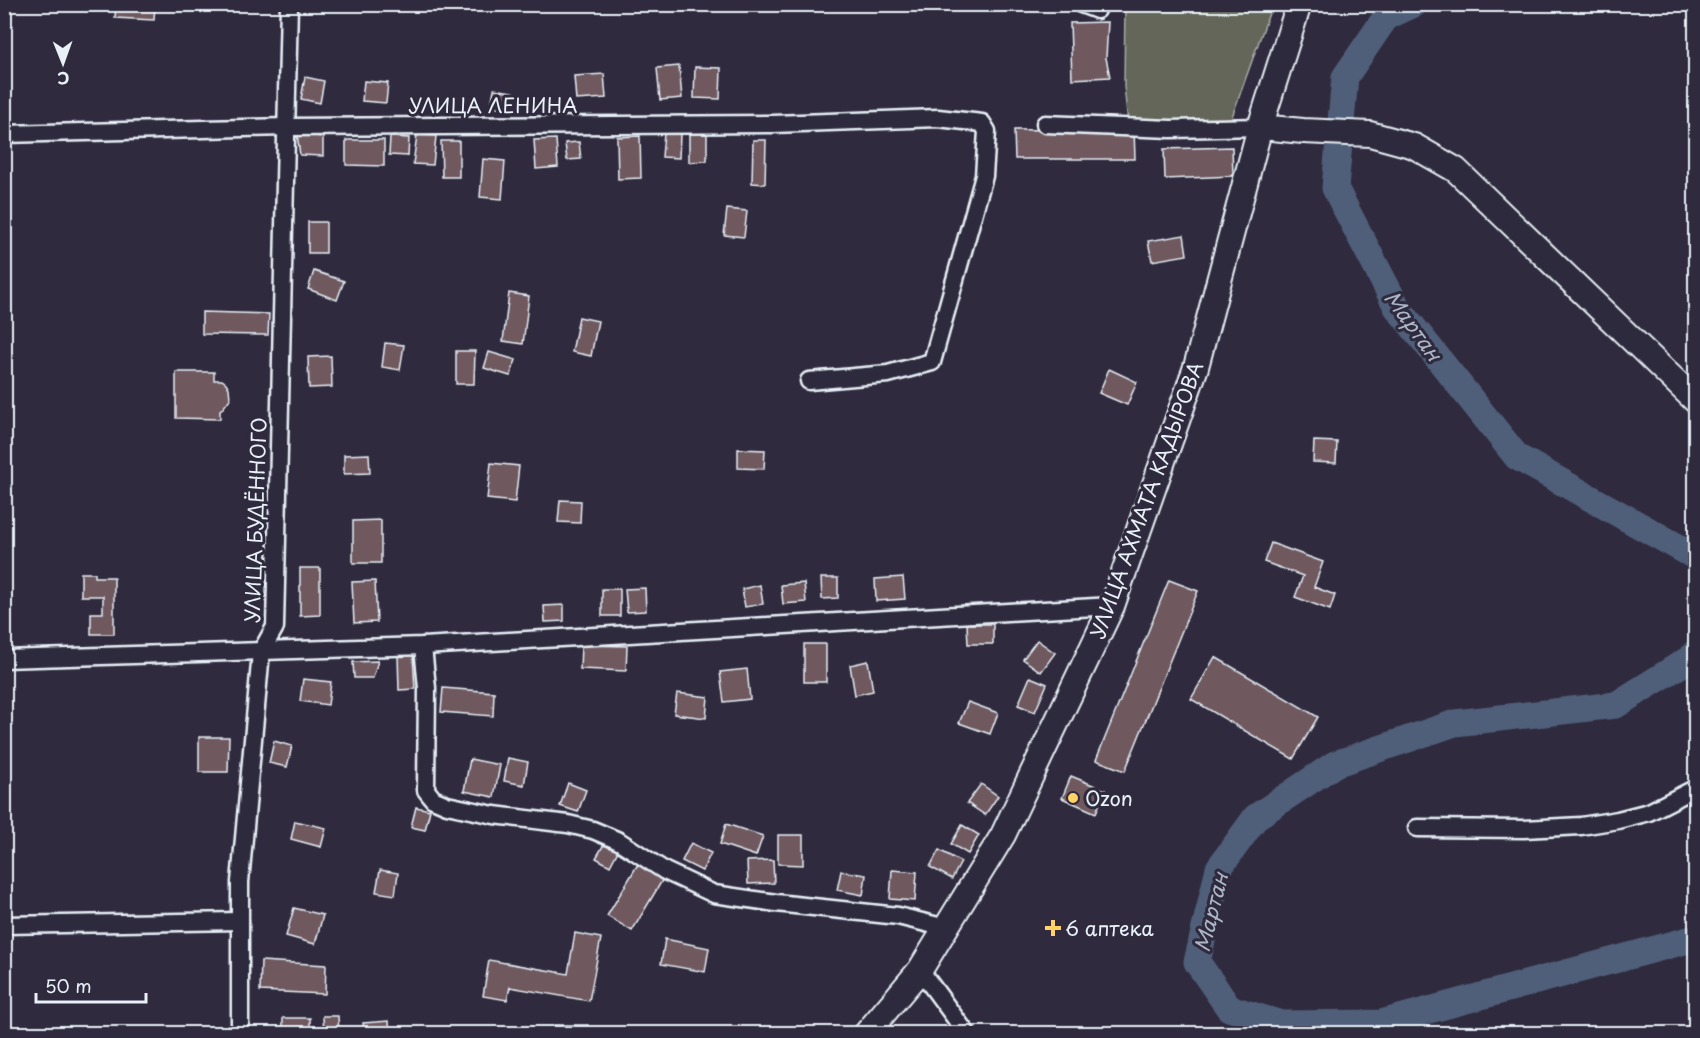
<svg xmlns="http://www.w3.org/2000/svg" width="1700" height="1038" font-family="'Playpen Sans',sans-serif">
	<style>
		.green { fill: #646658; stroke: #a6aca8; stroke-width: 1.5 }
		.lines { fill: none; stroke-linecap: round; stroke-linejoin: round }
		.river { stroke: #505e7a; stroke-width: 27 }
		.building { fill: #6f595e; stroke: #e8f1f8; stroke-width: 1.5 }
		.street-casing { stroke: #e8f1f8; stroke-width: 21 }
		.secondary-casing { stroke: #e8f1f8; stroke-width: 28 }
		.street { stroke: #2f2a3d; stroke-width: 16 }
		.secondary { stroke: #2f2a3d; stroke-width: 24 }
		.poi-dot { fill: #ffd166; stroke: #2f2a3d; stroke-width: 2 }
		.labels { text-anchor: middle; dominant-baseline: central; stroke-width: 6; stroke-linejoin: round; paint-order: stroke }
		.street-label { font-size: 20px; fill: #e8f1f8; stroke: #2f2a3d }
		.poi-label { font-size: 20px; fill: #e8f1f8; stroke: #2f2a3d; text-anchor: start }
		.water-label { font-size: 21px; font-style: italic; fill: #abb6c6; stroke: #2f2a3d }
	</style>
	<rect width="100%" height="100%" fill="#2f2a3d"/>
	<filter id="ink" filterUnits="userSpaceOnUse"><feTurbulence type="fractalNoise" baseFrequency=".0167" numOctaves="2"/><feDisplacementMap in="SourceGraphic" scale="12" xChannelSelector="R" yChannelSelector="G"/><feConvolveMatrix kernelMatrix="1 2 1 2 8 2 1 2 1" color-interpolation-filters="sRGB"/></filter>
	<g filter="url(#ink)">
		<!-- green -->
		<path class="green" d="M1169 4 1272 5 1229 125 1128 123 1124 86 1125 6Z"/>
		<g class="lines">
			<!-- river -->
			<g class="river">
				<path d="M1414 4 1386 17 1345 77 1335 188 1397 307 1517 457 1696 557"/>
				<path d="M1696 652 1691 658 1616 705 1455 723 1335 764 1256 817 1219 868 1197 962 1229 1008 1281 1024 1381 1023 1696 938"/>
			</g>
		</g>
		<!-- building -->
		<g class="building">
			<path d="M116 4H155L154 20 115 18Z"/>
			<path d="M1108 22 1106 58 1110 77 1072 79 1070 23Z"/>
			<path d="M679 66 682 98 660 100 657 68Z"/>
			<path d="M695 67 721 68 720 99 694 98Z"/>
			<path d="M604 74 606 98 576 100 574 76Z"/>
			<path d="M305 77 324 81 320 103 301 99Z"/>
			<path d="M364 81 388 83 386 103 362 101Z"/>
			<path d="M494 89 513 92 510 109 491 106Z"/>
			<path d="M1134 129 1135 159H1015L1014 130Z"/>
			<path d="M664 133 680 134 679 158 662 157Z"/>
			<path d="M297 134 323 137V156L300 155Z"/>
			<path d="M689 134H707V161L689 162Z"/>
			<path d="M417 135 436 136 433 165 413 164Z"/>
			<path d="M640 136 641 178 618 179 617 137Z"/>
			<path d="M390 137 409 138 408 156 389 155Z"/>
			<path d="M556 139 558 167 536 169 534 140Z"/>
			<path d="M346 140H384V166L346 165Z"/>
			<path d="M753 140H766L765 184 752 183Z"/>
			<path d="M441 141H459V177H442Z"/>
			<path d="M579 142 581 159 567 160 565 143Z"/>
			<path d="M1232 147 1233 176 1165 179 1164 149Z"/>
			<path d="M483 159 505 161 502 199 480 197Z"/>
			<path d="M727 209 747 211 744 237 724 235Z"/>
			<rect x="308" y="222" width="18" height="31"/>
			<path d="M1184 235 1187 255 1152 261 1148 241Z"/>
			<path d="M314 271 344 281 337 300 308 289Z"/>
			<path d="M509 293 529 296 523 344 503 341Z"/>
			<path d="M202 312 269 314 268 335 202 334Z"/>
			<path d="M579 317 598 321 591 356 572 352Z"/>
			<path d="M385 343 404 345 400 370 382 367Z"/>
			<path d="M456 351H475L474 384H456Z"/>
			<path d="M489 352 516 360 510 376 484 368Z"/>
			<path d="M331 356 332 387 309 388 308 357Z"/>
			<path d="M1109 369 1137 382 1127 405 1099 393Z"/>
			<path d="M176 372H214V380H222L226 383 229 388 230 399 223 408 220 410V419L176 418Z"/>
			<path d="M1314 441 1337 442 1336 463 1313 462Z"/>
			<path d="M738 449 765 450 764 469 738 468Z"/>
			<path d="M369 454 370 473 344 474V455Z"/>
			<path d="M491 463 519 466 515 502 487 499Z"/>
			<path d="M560 500 581 501 580 523 558 522Z"/>
			<path d="M381 520V563H353V521Z"/>
			<path d="M1271 543 1323 562 1314 587 1335 595 1330 610 1295 597 1303 576 1264 562Z"/>
			<path d="M300 568H320V615L300 616Z"/>
			<path d="M81 573H95V577H114V634H91V613H103V596H81Z"/>
			<path d="M903 577 905 599 876 601 875 579Z"/>
			<path d="M821 578H838V598L822 599Z"/>
			<path d="M1169 580 1198 591 1125 771 1096 760Z"/>
			<path d="M375 581 377 622 354 623 352 582Z"/>
			<path d="M804 583 806 602 783 604 781 585Z"/>
			<path d="M760 585 763 604 745 607 742 589Z"/>
			<path d="M645 588 646 611 627 612 625 589Z"/>
			<rect x="602" y="589" width="18" height="27"/>
			<path d="M564 605V621L545 622 544 606Z"/>
			<path d="M967 624H993V644H968Z"/>
			<path d="M1037 640 1055 653 1041 672 1023 659Z"/>
			<rect x="804" y="644" width="22" height="38"/>
			<path d="M581 645 627 646 626 671 580 669Z"/>
			<path d="M413 655 415 689 399 690 398 656Z"/>
			<path d="M1215 657 1318 717 1293 759 1191 699Z"/>
			<path d="M378 661 373 678H354L353 662Z"/>
			<path d="M868 661 873 691 855 695 850 665Z"/>
			<path d="M747 669 750 699 724 702 720 672Z"/>
			<path d="M1030 677 1047 684 1035 712 1018 705Z"/>
			<path d="M303 679 331 682 328 705 300 701Z"/>
			<path d="M443 688 494 692 493 716 441 712Z"/>
			<path d="M677 693 708 697 706 718 674 714Z"/>
			<path d="M968 702 998 713 990 734 959 723Z"/>
			<path d="M199 737H229L228 772H199Z"/>
			<path d="M274 741 292 746 287 767 269 763Z"/>
			<path d="M508 758 528 762 524 785 504 781Z"/>
			<path d="M470 759 500 765 494 797 464 791Z"/>
			<path d="M1071 776 1105 790 1096 813 1062 798Z"/>
			<path d="M568 783 586 790 578 812 560 806Z"/>
			<path d="M981 784 998 796 985 815 967 803Z"/>
			<path d="M416 807 430 810 425 830 411 827Z"/>
			<path d="M295 821 326 828 321 847 291 839Z"/>
			<path d="M726 824 763 836 756 856 720 844Z"/>
			<path d="M962 825 979 835 968 854 951 844Z"/>
			<path d="M778 835H803V865L778 864Z"/>
			<path d="M607 839 620 847 610 866 596 858Z"/>
			<path d="M691 843 711 853 702 871 682 861Z"/>
			<path d="M939 850 961 862 952 879 930 867Z"/>
			<path d="M773 860 774 883 748 884 747 861Z"/>
			<path d="M638 864 663 879 632 931 607 916Z"/>
			<path d="M380 870 398 873 395 895 376 892Z"/>
			<path d="M892 870 917 872 915 901 890 899Z"/>
			<path d="M841 871 866 875 863 895 837 890Z"/>
			<path d="M294 908 323 915 315 944 286 936Z"/>
			<path d="M575 933 601 938 589 1001 510 987 507 1000 483 996 489 960 568 974Z"/>
			<path d="M665 939 709 948 705 972 661 964Z"/>
			<path d="M261 961 326 965 325 994 260 991Z"/>
			<path d="M323 1016H338L339 1034H324Z"/>
			<rect x="283" y="1018" width="27" height="16"/>
			<path d="M389 1021 390 1034H364L363 1023Z"/>
			<rect x="554" y="1025" width="34" height="9"/>
		</g>
		<g class="lines">
			<defs>
				<g id="street">
					<path d="M1081 4 1097 10"/>
					<path d="M1045 124 1171 129 1260 127"/>
					<path d="M4 134 287 127 773 124 938 118 982 123 987 131 984 176 932 362 888 374 809 381"/>
					<path d="M423 646 427 688 426 790 433 799 447 805 494 815 568 824 593 830 619 841 665 871 714 894 776 903 898 916 946 928"/>
					<path d="M4 659 423 646 1112 606"/>
					<path d="M1417 828 1524 829 1581 826 1618 820 1649 812 1696 788"/>
					<path d="M4 925 240 921"/>
					<path d="M920 970 967 1034"/>
					<path d="M240 1034V882L261 652 275 627 289 4"/>
				</g>
				<g id="secondary">
					<path d="M1260 127 1303 131 1370 134 1414 146 1456 170 1696 401"/>
					<path d="M866 1034 920 970 1003 835 1112 606 1196 367 1260 127 1299 4"/>
				</g>
			</defs>
			<!-- street casing -->
			<use href="#street" class="street-casing"/>
			<!-- secondary casing -->
			<use href="#secondary" class="secondary-casing"/>
			<!-- street -->
			<use href="#street" class="street"/>
			<!-- secondary -->
			<use href="#secondary" class="secondary"/>
		</g>
	</g>
	<!-- markers -->
	<g class="poi-dot">
		<circle cx="1073" cy="798" r="6"/>
		<path d="M1050 919h6v6h6v6h-6v6h-6v-6h-6v-6h6z"/>
	</g>
	<g class="labels">
		<!-- street labels -->
		<g class="street-label">
			<text x="493" y="105">УЛИЦА ЛЕНИНА</text>
			<text transform="translate(1146 500) rotate(-70)">УЛИЦА АХМАТА КАДЫРОВА</text>
			<text transform="translate(255 520) rotate(-88)">УЛИЦА БУДЁННОГО</text>
		</g>
		<!-- poi labels -->
		<g class="poi-label">
			<text x="1085" y="798">Ozon</text>
			<text x="1065" y="928">6 аптека</text>
		</g>
		<!-- water labels -->
		<g class="water-label">
			<text transform="translate(1414 325) rotate(54)">Мартан</text>
			<text transform="translate(1210 912) rotate(-76)">Мартан</text>
		</g>
	</g>
	<!-- margin -->
	<rect width="1700" height="1038" fill="none" stroke="#2f2a3d" stroke-width="24"/>
	<rect x="12" y="12" width="1676" height="1014" fill="none" stroke="#e8f1f8" stroke-width="2" filter="url(#ink)"/>
	<!-- north arrow -->
	<g transform="translate(63 63) rotate(179)" stroke="#2f2a3d" stroke-width="4.5" paint-order="stroke">
	<path d="M0-4.5L10 22L0 15L-10 22Z" fill="#e8f1f8"/>
	<text y="-9" font-size="16" font-weight="bold" text-anchor="middle" fill="#e8f1f8">С</text>
	</g>
	<!-- scale -->
	<path d="M36 993v9h110v-9" fill="none" stroke="#e8f1f8" stroke-width="3"/>
	<text x="45" y="993" font-size="18" fill="#e8f1f8" stroke="#2f2a3d" stroke-width="4.5" paint-order="stroke">50 m</text>
</svg>
